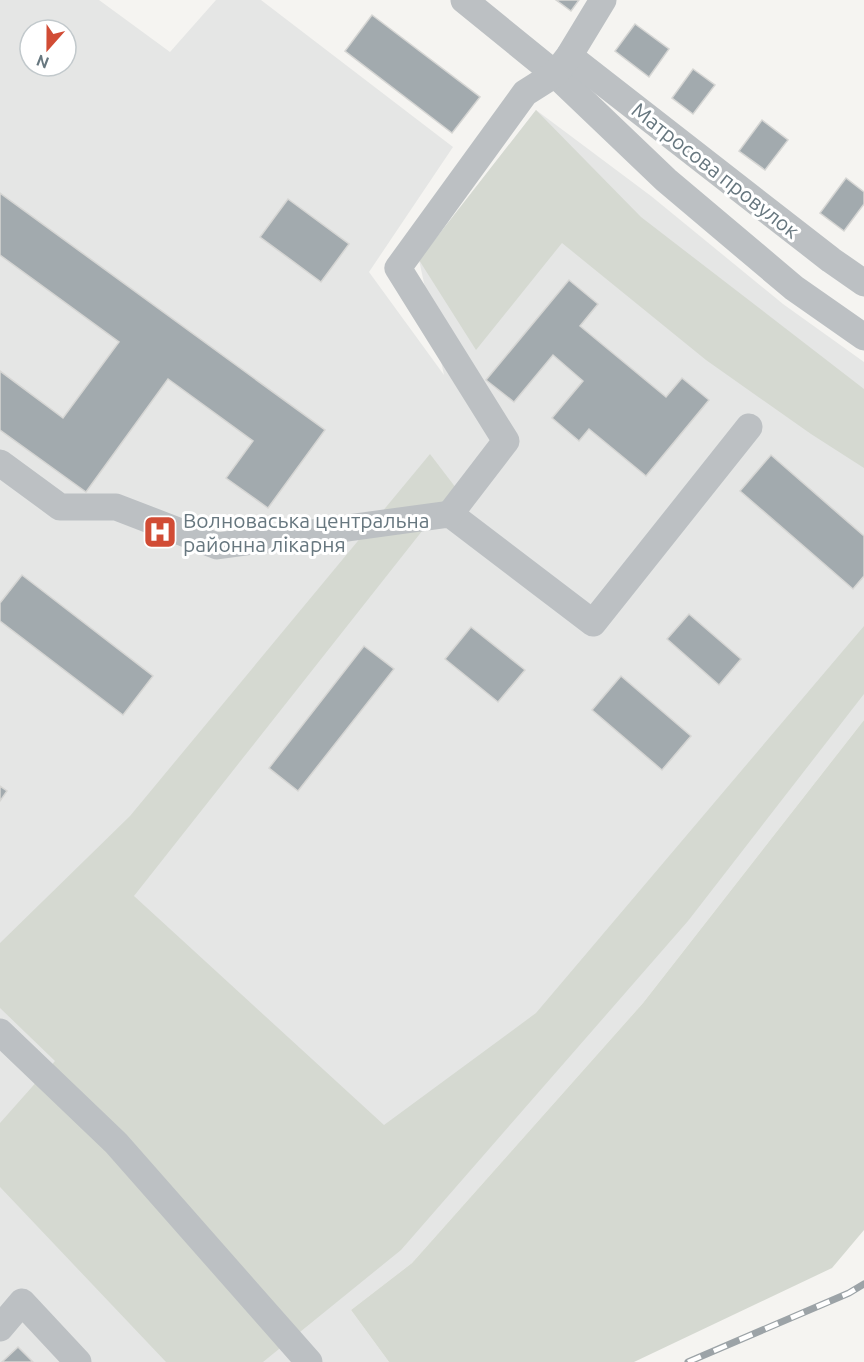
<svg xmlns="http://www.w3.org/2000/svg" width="864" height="1362" font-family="Ubuntu,sans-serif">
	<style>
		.built { fill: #e5e6e5; fill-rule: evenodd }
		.green { fill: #d5d9d1 }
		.building { fill: #a2aaae; stroke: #d6d6d4; stroke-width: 1.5 }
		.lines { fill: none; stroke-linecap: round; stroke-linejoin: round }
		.minor { stroke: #bcc0c3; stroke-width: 27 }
		.rail-casing { stroke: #9ca3a7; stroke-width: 7 }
		.rail { stroke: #fff; stroke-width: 4.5; stroke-dasharray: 14; stroke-linecap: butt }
		.labels { text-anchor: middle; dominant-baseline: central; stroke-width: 6; stroke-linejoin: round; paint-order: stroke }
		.street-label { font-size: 21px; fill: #67777f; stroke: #fff }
		.poi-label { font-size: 21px; fill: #67777f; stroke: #fff; text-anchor: start }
	</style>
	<rect width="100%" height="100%" fill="#f5f4f1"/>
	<!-- built -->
	<path class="built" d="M0 0H99L170 52 216 0H261L453 147 369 272 444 375 419 260 536 110 651 196 783 304 864 362V720L643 1003 412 1263 351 1310 389 1362H0ZM30 30H66V66H30Z"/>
	<!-- green -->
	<g class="green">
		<path d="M536 110 641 217 864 389V468L811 434 706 360 562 243 476 350 419 260Z"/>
		<path d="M430 454 456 488 134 896 384 1125 536 1013 864 626V694L688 921 401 1250 263 1362H166L0 1187V1123L55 1061 0 1008V943L130 816Z"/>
		<path d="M864 720V1230L832 1268 634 1362H389L351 1310 412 1263 643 1003Z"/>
	</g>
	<!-- building -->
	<g class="building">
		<path d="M556 0H579L571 11Z"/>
		<path d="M372 15 480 97 452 133 345 51Z"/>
		<path d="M635 24 669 49 649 77 615 51Z"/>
		<path d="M693 69 715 85 693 114 672 98Z"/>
		<path d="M762 120 788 140 765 170 739 151Z"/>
		<path d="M846 178 864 192V204L844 231 820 213Z"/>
		<path d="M0 193 325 430 268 508 226 478 253 441 168 379 86 492 0 430V371L63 418 119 342 0 255Z"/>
		<path d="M288 199 349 244 321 282 260 237Z"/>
		<path d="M569 280 598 304 580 326 666 397 682 378 709 400 646 476 589 429 579 441 552 418 583 381 553 355 514 402 486 380Z"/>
		<path d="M771 455 864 536V576L853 589 740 491Z"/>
		<path d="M22 575 153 676 123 715 0 621V603Z"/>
		<path d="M689 614 741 659 719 685 667 639Z"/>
		<path d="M471 627 525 670 498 702 445 659Z"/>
		<path d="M364 646 394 669 298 791 269 768Z"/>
		<path d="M621 676 691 736 662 770 592 710Z"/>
		<path d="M0 786 7 791 0 801Z"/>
		<path d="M18 1347 33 1362H2Z"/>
	</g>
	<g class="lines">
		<!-- minor -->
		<g class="minor">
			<path d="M464 0 555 74 666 180 794 288 864 337"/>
			<path d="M569 56 831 260 864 283"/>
			<path d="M0 463 60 507H116L217 546 450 514 593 623 749 427"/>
			<path d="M450 514 506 441 398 268 525 93 555 74 569 56 603 0"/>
			<path d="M0 1032 116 1143 309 1362"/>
			<path d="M0 1328 22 1302 78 1362"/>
		</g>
		<defs>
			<path id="rail" d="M688 1362 849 1293 864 1284"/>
		</defs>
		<!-- rail casing -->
		<use href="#rail" class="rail-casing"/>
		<!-- rail -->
		<use href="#rail" class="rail"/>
	</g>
	<!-- icons -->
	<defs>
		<symbol id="hospital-square" viewBox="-11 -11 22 22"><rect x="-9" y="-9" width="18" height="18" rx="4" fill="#d14c35" stroke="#fff"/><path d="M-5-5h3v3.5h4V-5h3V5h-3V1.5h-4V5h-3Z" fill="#fff"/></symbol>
	</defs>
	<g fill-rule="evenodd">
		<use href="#hospital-square" x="141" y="513" width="38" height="38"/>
	</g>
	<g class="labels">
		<!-- street labels -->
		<g class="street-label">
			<text transform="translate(716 170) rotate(38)">Матросова провулок</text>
		</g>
		<!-- poi labels -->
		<g class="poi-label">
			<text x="183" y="520">Волноваська центральна<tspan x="183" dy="24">районна лікарня</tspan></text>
		</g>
	</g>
	<!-- north arrow -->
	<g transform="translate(48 48) rotate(201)"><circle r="28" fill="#ffffff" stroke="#c2c9cc" stroke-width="1.5"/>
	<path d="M0-4.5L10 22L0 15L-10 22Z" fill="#d14c35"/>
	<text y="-9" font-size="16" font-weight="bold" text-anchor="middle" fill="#67777f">N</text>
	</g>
</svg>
